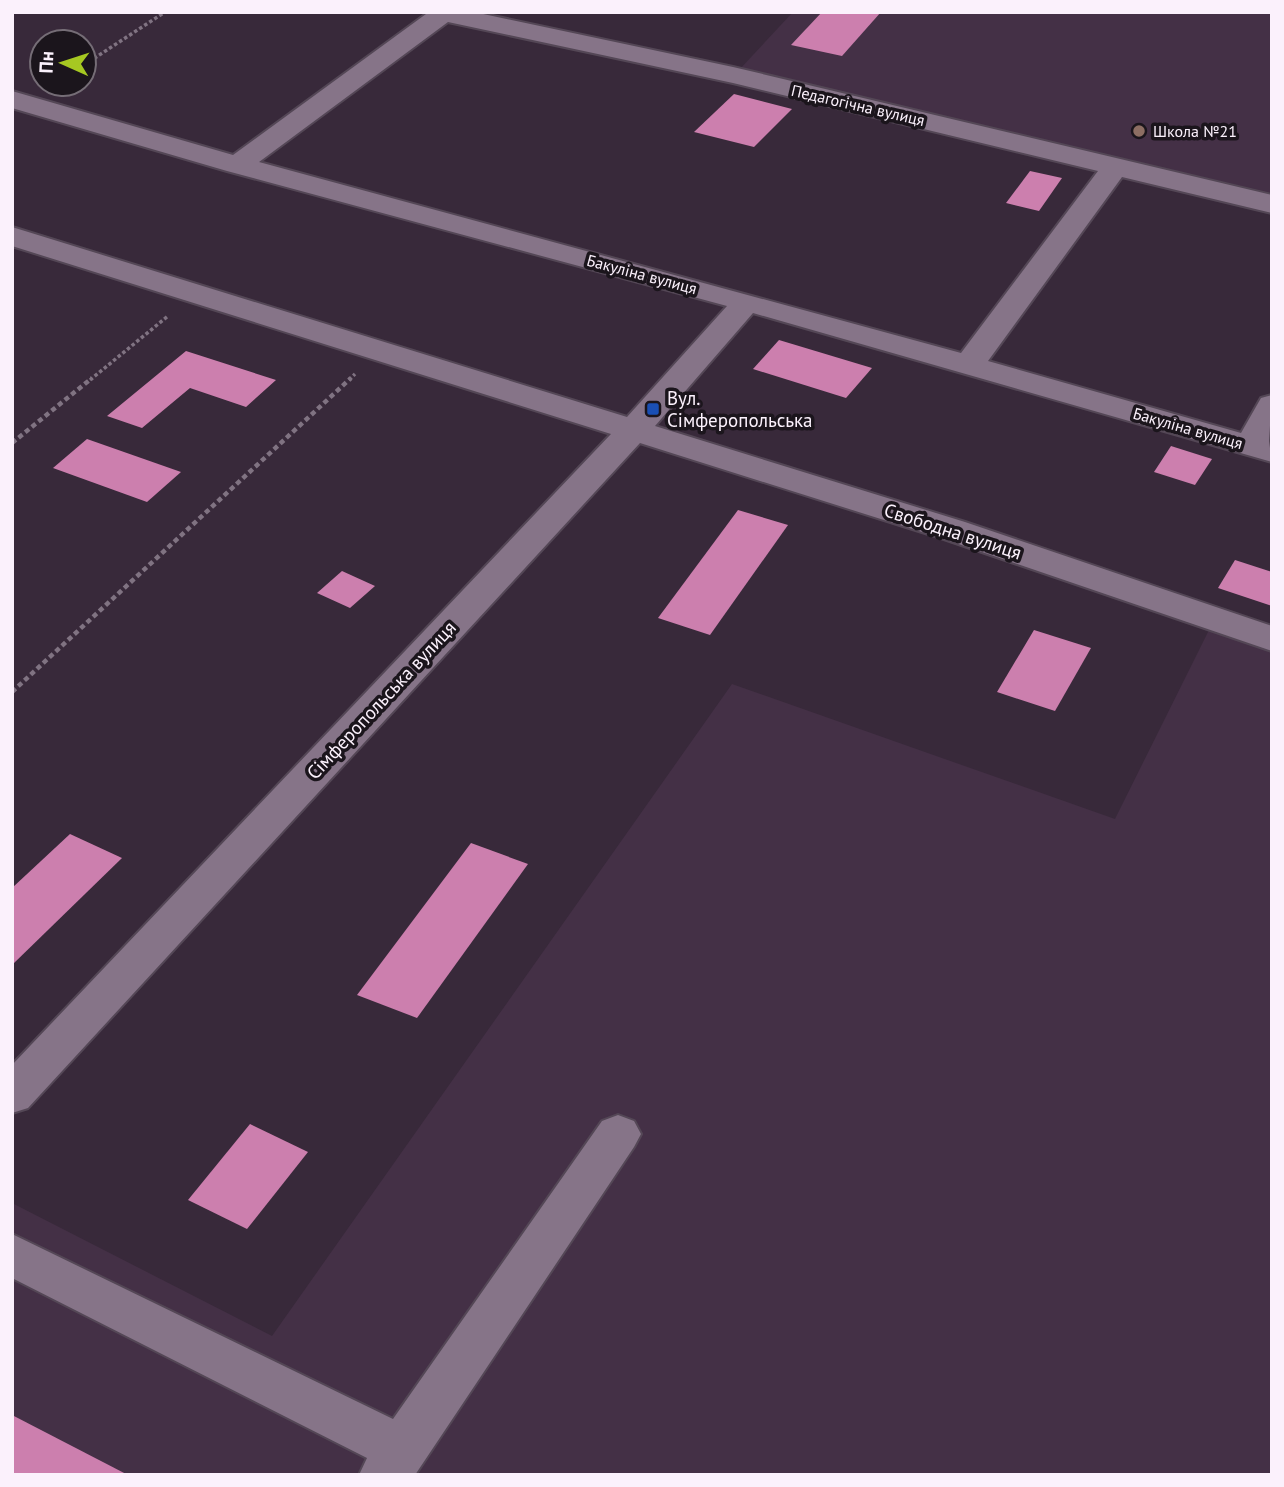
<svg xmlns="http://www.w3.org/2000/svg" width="1284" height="1487" font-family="'PT Sans',sans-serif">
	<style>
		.built { fill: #443046 }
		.building { fill: #cc7fae }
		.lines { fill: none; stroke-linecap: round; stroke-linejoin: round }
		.minor-casing { stroke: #544756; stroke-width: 4 }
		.path-far1 { stroke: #807382; stroke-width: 3.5; stroke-dasharray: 3.5 2.5; stroke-linecap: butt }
		.path { stroke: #807382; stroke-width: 4.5; stroke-dasharray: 5 3.5; stroke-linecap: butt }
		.minor { fill: #867488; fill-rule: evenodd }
		.education-dot { fill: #8d6e63; stroke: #1b151c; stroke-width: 2.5 }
		.transit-dot { fill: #1a4fb4; stroke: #1b151c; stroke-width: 2.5 }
		.labels { text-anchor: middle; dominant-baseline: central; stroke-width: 7; stroke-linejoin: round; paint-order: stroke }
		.far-street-label { font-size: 16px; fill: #fbf1fc; stroke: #1b151c }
		.far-poi-label { font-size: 16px; fill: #fbf1fc; stroke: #1b151c; text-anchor: start }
		.poi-label { font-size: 19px; fill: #fbf1fc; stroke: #1b151c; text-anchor: start }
		.street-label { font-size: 19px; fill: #fbf1fc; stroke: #1b151c }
	</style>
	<rect width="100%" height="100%" fill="#38293a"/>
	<!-- built -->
	<g class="built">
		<path d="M793 12H1272V193L739 70Z"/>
		<path d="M1212 624 1272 643V1475H12V1203L272 1336 732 684 1115 819Z"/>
	</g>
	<!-- building -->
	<g class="building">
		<path d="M822 12H881L842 56 791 45Z"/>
		<path d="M734 94 792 109 754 147 694 132Z"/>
		<path d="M1030 171 1062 178 1039 211 1006 203Z"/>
		<path d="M779 340 872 368 846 398 753 369Z"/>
		<path d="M186 351 276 380 246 407 190 388 142 428 107 416Z"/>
		<path d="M87 439 181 472 147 502 53 468Z"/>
		<path d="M1171 446 1212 459 1195 485 1154 472Z"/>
		<path d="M738 510 788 525 710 635 658 618Z"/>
		<path d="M1235 560 1272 572V606L1218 588Z"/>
		<path d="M342 571 375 586 350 608 317 593Z"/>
		<path d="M1034 630 1091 648 1055 711 997 692Z"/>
		<path d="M70 834 122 858 12 965V888Z"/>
		<path d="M471 843 528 864 417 1018 357 995Z"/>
		<path d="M250 1124 308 1152 247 1229 188 1200Z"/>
		<path d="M12 1415 128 1475H12Z"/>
	</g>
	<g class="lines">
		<defs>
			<g id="minor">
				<path d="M425 12H474L733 67 1272 195V213L1122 177 988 361 1241 433 1261 398 1272 395 1269 441 1272 462 753 313 655 426 965 522 1272 626V651L941 538 640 443 28 1108 12 1113V1065L611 434 12 246V227L627 417 727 306 227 171 12 108V91L233 155 426 14ZM448 22 733 83 1098 171 961 353 259 162Z"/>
				<path d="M618 1115 634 1121 641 1134 634 1147 415 1475H359L367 1458 12 1278V1234L393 1419 602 1121Z"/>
			</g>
		</defs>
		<!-- minor casing -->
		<use href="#minor" class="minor-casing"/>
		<!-- path-far1 -->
		<g class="path-far1">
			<path d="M84 65 165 12"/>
			<path d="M90 380 168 316"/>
			<path d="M349 380 355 374"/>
		</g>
		<!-- path -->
		<g class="path">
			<path d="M12 443 92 378"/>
			<path d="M12 692 351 378"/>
		</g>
		<!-- minor -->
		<use href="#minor" class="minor"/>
	</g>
	<!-- markers -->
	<circle class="education-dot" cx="1139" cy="131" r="7"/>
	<rect class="transit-dot" x="646" y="402" width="14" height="14" rx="3.5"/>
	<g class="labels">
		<!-- far-street labels -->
		<g class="far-street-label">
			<text transform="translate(858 105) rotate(13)">Педагогічна вулиця</text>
			<text transform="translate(642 274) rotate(15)">Бакуліна вулиця</text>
			<text transform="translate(1188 428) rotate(16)">Бакуліна вулиця</text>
		</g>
		<!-- far-poi labels -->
		<g class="far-poi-label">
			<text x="1153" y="131">Школа №21</text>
		</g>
		<!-- poi labels -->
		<g class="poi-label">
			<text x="667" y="398">Вул.<tspan x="667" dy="22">Сімферопольська</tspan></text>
		</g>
		<!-- street labels -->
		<g class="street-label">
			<text transform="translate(953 531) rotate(18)">Свободна вулиця</text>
			<text transform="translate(381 700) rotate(-47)">Сімферопольська вулиця</text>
		</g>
	</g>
	<!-- border -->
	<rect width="1284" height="1487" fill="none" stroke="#fbf1fc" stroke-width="28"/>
	<!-- north arrow -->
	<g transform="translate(63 63) rotate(273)"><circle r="33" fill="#1b151c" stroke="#756d76" stroke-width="2"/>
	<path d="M0-5L12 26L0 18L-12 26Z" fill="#a6c822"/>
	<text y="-10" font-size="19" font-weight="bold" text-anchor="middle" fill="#fbf1fc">Пн</text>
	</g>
</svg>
